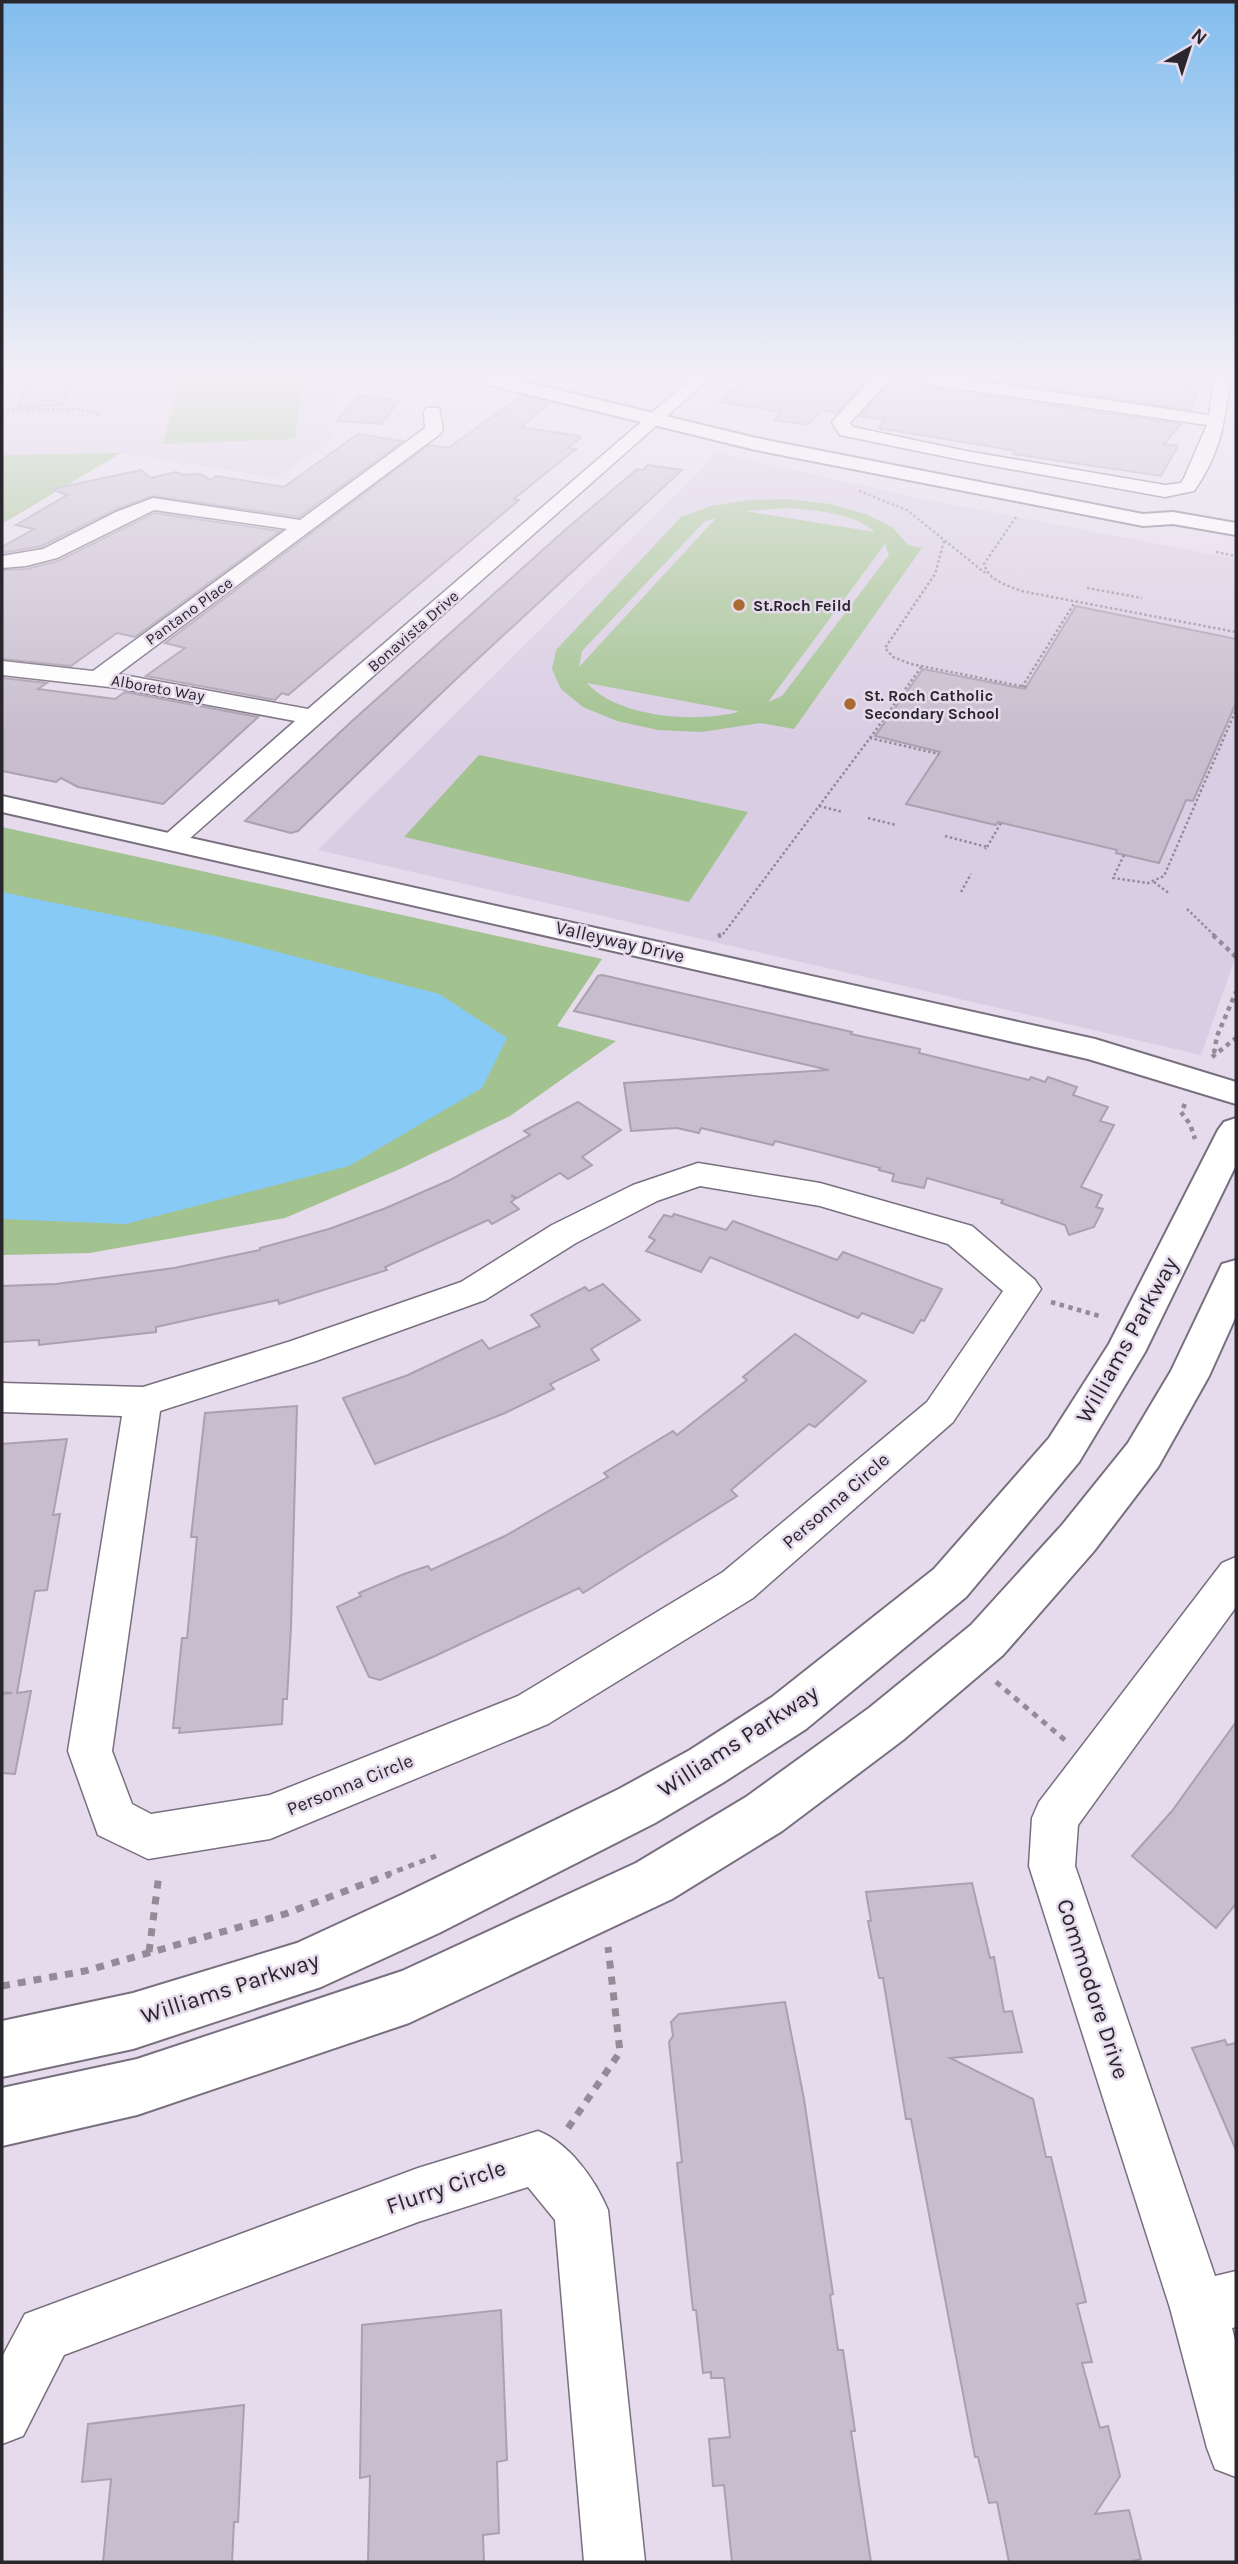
<svg xmlns="http://www.w3.org/2000/svg" width="1238" height="2564" font-family="Karla,sans-serif">
	<style>
		.built { fill: #d9cde3 }
		.green { fill: #a2c28f; fill-rule: evenodd }
		.water { fill: #88caf6 }
		.building { fill: #c7bdce; stroke: #a9a0b0; stroke-width: 2 }
		.lines { fill: none; stroke-linecap: round; stroke-linejoin: round }
		.street-casing { stroke: #786f7f; stroke-width: 3 }
		.secondary-casing { stroke: #786f7f; stroke-width: 4 }
		.path-far3 { stroke: #938c98; stroke-width: 2.5; stroke-dasharray: 2.5 2.5; stroke-linecap: butt }
		.path-far2 { stroke: #938c98; stroke-width: 4.5; stroke-dasharray: 4.5 4.5; stroke-linecap: butt }
		.path-far1 { stroke: #938c98; stroke-width: 5; stroke-dasharray: 6 6; stroke-linecap: butt }
		.path { stroke: #938c98; stroke-width: 7; stroke-dasharray: 8 8; stroke-linecap: butt }
		.street { fill: #fff; fill-rule: evenodd }
		.secondary { fill: #fff; fill-rule: evenodd }
		.poi-dot { fill: #aa6b32; stroke: #e5dbec; stroke-width: 2.5 }
		.labels { text-anchor: middle; dominant-baseline: central; stroke-width: 5; stroke-linejoin: round; paint-order: stroke }
		.far-poi-label { font-size: 16px; font-weight: bold; fill: #2a262d; stroke: #e5dbec; text-anchor: start }
		.far-street-label { font-size: 16px; fill: #2a262d; stroke: #e5dbec }
		.street-label { font-size: 19px; fill: #2a262d; stroke: #e5dbec }
		.near-street-label { font-size: 23px; fill: #2a262d; stroke: #e5dbec }
	</style>
	<rect width="100%" height="100%" fill="#e5dbec"/>
	<!-- built -->
	<g class="built">
		<path d="M2 379H361L364 380 326 406 322 421 334 439 276 478 121 453 2 455Z"/>
		<path d="M718 453 923 499 1236 559V956L1201 1055 318 850Z"/>
	</g>
	<!-- green -->
	<g class="green">
		<path d="M180 379H303L295 439 163 444Z"/>
		<path d="M121 453 2 524V455Z"/>
		<path d="M789 499 830 504 866 514 893 528 908 545 922 548 794 729 760 723 702 732 658 730 617 721 583 707 561 689 552 669 556 650 681 517 711 506 748 500ZM788 508C816 511 853 512 875 532L745 511ZM715 518V519L579 667 582 651 704 522ZM885 544 889 555 782 696 768 702ZM587 683 737 711 738 712C696 723 618 718 587 683Z"/>
		<path d="M479 755 748 812 689 902 404 837Z"/>
		<path d="M2 827 602 959 557 1026 616 1041 510 1116 400 1169 285 1218 90 1253 2 1255Z"/>
	</g>
	<!-- water -->
	<path class="water" d="M2 892 220 937 439 994 507 1038 482 1088 349 1166 126 1224 2 1219Z"/>
	<!-- building -->
	<g class="building">
		<path d="M31 379H73L62 405 18 407Z"/>
		<path d="M744 379H868L837 413 822 410 808 425 774 420 782 412 720 402Z"/>
		<path d="M892 379H914L925 387 1181 424 1164 444 1178 446 1161 476 1013 454 1015 451 1000 448 878 428 885 420 860 416Z"/>
		<path d="M984 379H1195L1188 392 1198 394 1190 410Z"/>
		<path d="M359 395 399 401 381 424 337 421Z"/>
		<path d="M522 396 549 404 521 427 579 436 580 438 568 448 576 449 514 499 519 500 288 695 282 693 275 700 146 676 185 648 165 643 429 445 448 448Z"/>
		<path d="M358 434 403 441 299 517 152 496 115 510 42 546 2 553V547L34 529 16 525 67 495 52 489 141 470 151 478 176 472 183 475 200 474 211 480 216 476 284 487Z"/>
		<path d="M648 465 682 470 453 682 298 831 291 833 245 821 351 722 565 530 637 469 643 470Z"/>
		<path d="M154 513 280 531 135 637 117 633 71 666 2 659V570L27 569 58 561Z"/>
		<path d="M1076 606 1236 639V703L1193 801 1186 800 1159 863 1116 853 1117 850 998 822 996 825 906 804 940 752 875 736 923 669 1025 689Z"/>
		<path d="M2 678 47 683 38 689 115 699 125 692 258 717 163 804 78 787 61 778 56 782 2 771Z"/>
		<path d="M602 975 852 1032 851 1034 920 1049 919 1053 1029 1080 1031 1077 1045 1082 1048 1077 1077 1087 1073 1095 1108 1107 1100 1121 1114 1125 1081 1187 1102 1195 1096 1207 1103 1209 1094 1227 1069 1235 1065 1225 1001 1203 1003 1200 927 1178 924 1188 892 1181 894 1174 879 1170 880 1168 819 1152 775 1141 773 1145 701 1128 699 1133 677 1128 631 1131 624 1083 829 1070 574 1011 598 976Z"/>
		<path d="M578 1102 621 1130 582 1157 592 1165 568 1179 560 1173 517 1198 511 1195 515 1199 511 1202 519 1209 492 1224 488 1220 385 1267 387 1270 279 1304 278 1300 156 1327V1332L39 1345V1340L2 1342V1286L56 1284 174 1268 260 1250V1248L329 1229 386 1208 450 1180 530 1135 524 1131Z"/>
		<path d="M674 1214 726 1230 733 1221 837 1260 843 1252 942 1289 924 1321 921 1320 913 1333 862 1313 858 1318 710 1257 701 1272 646 1251 655 1240 649 1237 664 1215 672 1217Z"/>
		<path d="M603 1284 640 1320 591 1349 599 1360 550 1384 554 1389 505 1413 375 1464 343 1398 408 1375 482 1340 489 1349 540 1326 531 1315 585 1287 589 1291Z"/>
		<path d="M795 1334 866 1381 815 1427 809 1424 731 1490 737 1496 583 1593 579 1588 435 1656 380 1680 369 1677 337 1607 361 1596 359 1593 404 1574 428 1566 431 1570 505 1536 608 1477 604 1473 673 1431 677 1435 747 1380 743 1377Z"/>
		<path d="M297 1406 291 1627 287 1699H283L282 1724 179 1733 180 1728H173L182 1638H187L197 1537H191L205 1413Z"/>
		<path d="M67 1439 53 1515 60 1514 47 1590 35 1591 17 1693 31 1691 15 1774 2 1773V1694L12 1693 2 1692V1444Z"/>
		<path d="M1236 1722V1904L1216 1928 1132 1856 1172 1811Z"/>
		<path d="M972 1883 990 1958 994 1957 1004 2012 1012 2011 1022 2052 950 2058 1033 2099 1046 2157H1051L1086 2302 1077 2304 1092 2362 1082 2363 1100 2428 1108 2426 1120 2476 1095 2514 1129 2510 1141 2559 1129 2562H1009L997 2502 989 2503 978 2457H975L911 2119H906L883 1978H879L868 1921H871L866 1892Z"/>
		<path d="M785 2002 804 2099 833 2294 830 2295 838 2350H843L855 2431H851L871 2562H732L724 2485 713 2486 709 2439 730 2437 724 2378H711V2372L703 2373 696 2310H693L677 2163 682 2162 669 2042 673 2036 671 2022 679 2014Z"/>
		<path d="M1225 2040 1227 2045 1236 2043V2150L1192 2048Z"/>
		<path d="M501 2310 507 2460 497 2462 499 2533 483 2535 484 2562H368L370 2476 360 2478 362 2325Z"/>
		<path d="M244 2405 238 2522H234L232 2562H103L111 2479 82 2482 88 2424Z"/>
	</g>
	<g class="lines">
		<defs>
			<g id="street">
				<path d="M691 379H709L180 847 171 849 162 847 158 841 295 721 118 688 2 675V661L93 671 287 529 154 510 57 558 26 566 2 568V556L43 549 116 512 153 498 300 520 425 428 424 412 427 408H439L443 430 440 434 118 674 308 709Z"/>
				<path d="M872 379H890L850 423 853 427 966 451 1165 485 1181 483 1184 478 1207 425 925 384 917 379H963L1209 415 1214 379H1230C1225 422 1220 455 1194 491L1165 497 966 461 840 435 832 422Z"/>
				<path d="M698 1163 820 1183 972 1226 1035 1280 1041 1289 953 1422 753 1598 548 1724 270 1839 148 1859 98 1835 68 1751 122 1416 2 1412V1383L143 1387 291 1341 461 1282 552 1225 633 1185ZM700 1186 820 1206 948 1244 1003 1291 927 1402 723 1572 518 1696 270 1795 151 1814 132 1804 112 1751 160 1411 316 1361 485 1300 576 1243 657 1201Z"/>
				<path d="M1236 1557V1607L1078 1825 1075 1866 1215 2276 1236 2271V2327L1232 2328 1236 2344V2477L1215 2469 1207 2448 1170 2308 1029 1866 1032 1818 1039 1802 1222 1563Z"/>
				<path d="M538 2131C569 2143 595 2179 608 2210L645 2562H584L555 2220 528 2187 418 2222 64 2355 23 2436 2 2444V2357L25 2314 418 2168Z"/>
			</g>
			<g id="secondary">
				<path d="M478 379H513L756 438 1143 514 1173 512 1236 523V535L1173 524 1143 526 756 450 481 383Z"/>
				<path d="M2 796 1095 1039 1236 1082V1104L1088 1059 2 812Z"/>
				<path d="M1236 1118V1165L1145 1352 1079 1462 966 1597 806 1729 724 1782 655 1823 439 1933 321 1987 133 2049 2 2077V2021L133 1993 297 1943 401 1895 619 1789 690 1750 772 1697 934 1569 1049 1438 1109 1344 1218 1130 1224 1122Z"/>
				<path d="M1236 1260V1316L1209 1376 1158 1467 1094 1551 1003 1655 903 1740 782 1831 672 1899 409 2023 137 2115 2 2146V2088L137 2059 402 1971 636 1863 746 1797 869 1708 971 1625 1062 1525 1128 1443 1171 1371 1222 1264Z"/>
			</g>
		</defs>
		<!-- street casing -->
		<use href="#street" class="street-casing"/>
		<!-- secondary casing -->
		<use href="#secondary" class="secondary-casing"/>
		<!-- path-far3 -->
		<g class="path-far3">
			<path d="M411 379 465 392"/>
			<path d="M2 410 78 409 101 415"/>
			<path d="M859 491 907 510 985 573"/>
			<path d="M1016 517 984 564C989 581 1005 584 1021 591L1236 632"/>
			<path d="M944 541 935 574 885 648 893 657 911 664 1026 687"/>
			<path d="M1216 552 1236 556"/>
			<path d="M1087 588 1142 598"/>
			<path d="M1022 687 1075 602"/>
			<path d="M870 738 922 666"/>
			<path d="M819 806 843 812"/>
			<path d="M868 818 896 825"/>
			<path d="M945 836 987 847 985 849"/>
			<path d="M987 847 1001 823"/>
			<path d="M1124 855 1113 878 1148 883 1164 876 1236 710"/>
			<path d="M1154 882 1170 894"/>
			<path d="M961 892 971 874"/>
			<path d="M1187 909 1215 936"/>
			<path d="M718 936 724 933 870 738 939 754"/>
		</g>
		<!-- path-far2 -->
		<g class="path-far2">
			<path d="M1213 935 1236 957"/>
			<path d="M718 936 721 935"/>
			<path d="M1214 1053 1217 1036 1236 992"/>
			<path d="M1212 1057 1236 1038"/>
			<path d="M1185 1104 1181 1112 1190 1124 1195 1139"/>
			<path d="M1051 1302 1103 1317"/>
		</g>
		<!-- path-far1 -->
		<g class="path-far1">
			<path d="M996 1682 1066 1741"/>
			<path d="M386 1875 436 1856"/>
		</g>
		<!-- path -->
		<g class="path">
			<path d="M149 1952 159 1874"/>
			<path d="M2 1986 85 1971 285 1914 390 1874"/>
			<path d="M568 2128 620 2052 608 1947"/>
		</g>
		<!-- street -->
		<use href="#street" class="street"/>
		<!-- secondary -->
		<use href="#secondary" class="secondary"/>
	</g>
	<!-- sky -->
	<linearGradient id="sky" x2="0" y2="1"><stop stop-color="#81bdee"/><stop offset="0.51" stop-color="#f3eff6"/><stop offset="1" stop-color="#f3eff6" stop-opacity="0"/></linearGradient>
	<rect width="1238" height="738" fill="url(#sky)"/>
	<!-- markers -->
	<g class="poi-dot">
		<circle cx="739" cy="605" r="7"/>
		<circle cx="850" cy="704" r="7"/>
	</g>
	<g class="labels">
		<!-- far-poi labels -->
		<g class="far-poi-label">
			<text x="753" y="605">St.Roch Feild</text>
			<text x="864" y="695">St. Roch Catholic<tspan x="864" dy="18">Secondary School</tspan></text>
		</g>
		<!-- far-street labels -->
		<g class="far-street-label">
			<text transform="translate(189 611) rotate(-36)">Pantano Place</text>
			<text transform="translate(413 631) rotate(-41)">Bonavista Drive</text>
			<text transform="translate(158 688) rotate(10)">Alboreto Way</text>
		</g>
		<!-- street labels -->
		<g class="street-label">
			<text transform="translate(620 942) rotate(13)">Valleyway Drive</text>
			<text transform="translate(836 1501) rotate(-41)">Personna Circle</text>
			<text transform="translate(350 1785) rotate(-22)">Personna Circle</text>
		</g>
		<!-- near-street labels -->
		<g class="near-street-label">
			<text transform="translate(1127 1340) rotate(-61)">Williams Parkway</text>
			<text transform="translate(738 1741) rotate(-33)">Williams Parkway</text>
			<text transform="translate(230 1988) rotate(-18)">Williams Parkway</text>
			<text transform="translate(1093 1989) rotate(72)">Commodore Drive</text>
			<text transform="translate(446 2187) rotate(-19)">Flurry Circle</text>
		</g>
	</g>
	<!-- border -->
	<rect width="1238" height="2564" fill="none" stroke="#2a262d" stroke-width="7"/>
	<!-- north arrow -->
	<g transform="translate(1189 49) rotate(39)" stroke="#e5dbec" stroke-width="5" paint-order="stroke">
	<path d="M0-5L12 26L0 18L-12 26Z" fill="#2a262d"/>
	<text y="-10" font-size="19" font-weight="bold" text-anchor="middle" fill="#2a262d">N</text>
	</g>
</svg>
